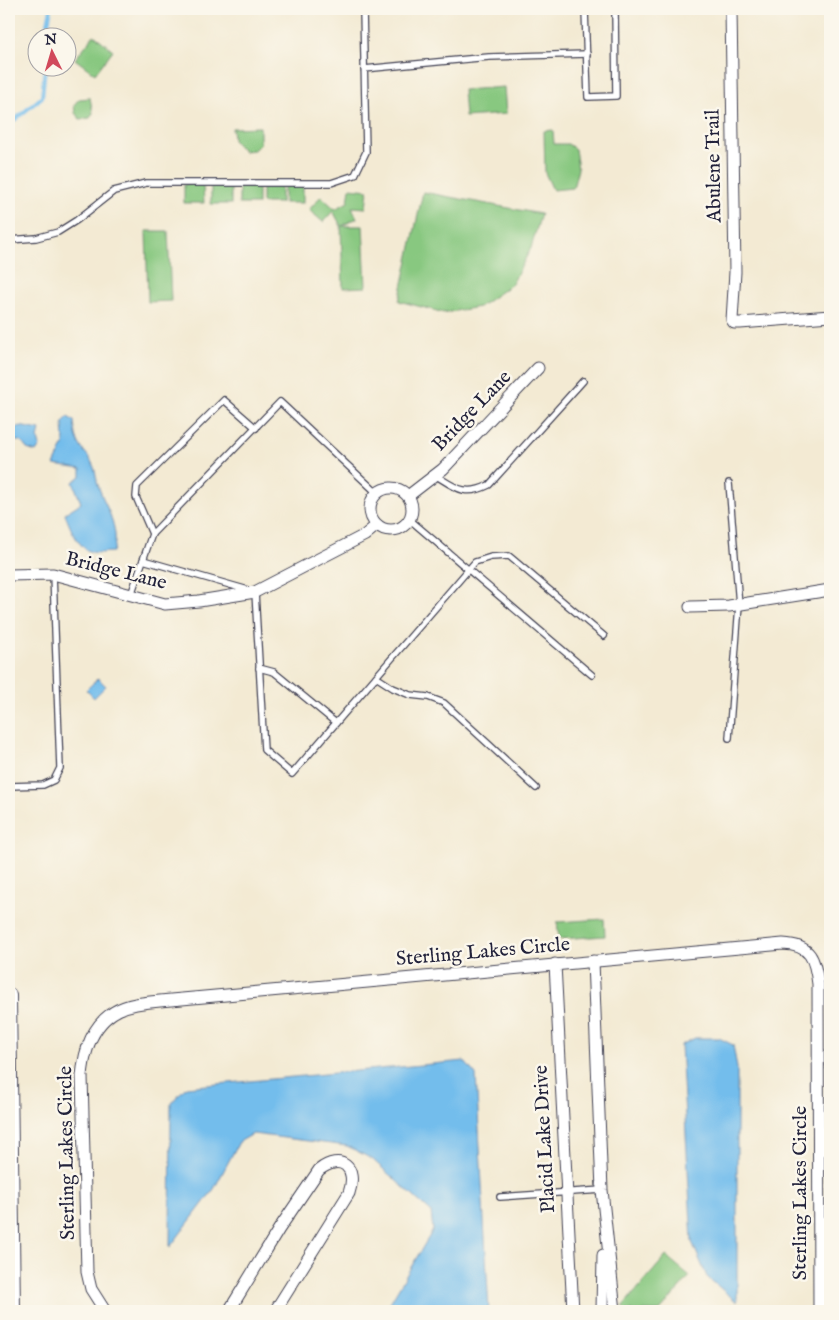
<svg xmlns="http://www.w3.org/2000/svg" width="839" height="1320" font-family="'IM FELL English',serif">
	<style>
		.green { fill: #88c880; stroke: #55755e }
		.water { fill: #73bdec; stroke: #4a7094 }
		.lines { fill: none; stroke-linecap: round; stroke-linejoin: round }
		.stream { stroke: #73bdec; stroke-width: 4 }
		.service-casing { stroke: #414052; stroke-width: 8 }
		.minor-casing { stroke: #414052; stroke-width: 13 }
		.tertiary-casing { stroke: #414052; stroke-width: 16 }
		.service { stroke: #fff; stroke-width: 5.5 }
		.minor { stroke: #fff; stroke-width: 11 }
		.tertiary { stroke: #fff; stroke-width: 14 }
		.labels { text-anchor: middle; dominant-baseline: central; stroke-width: 5; stroke-linejoin: round; paint-order: stroke }
		.street-label { font-size: 20px; fill: #22223b; stroke: #fbf7ec }
	</style>
	<rect width="100%" height="100%" fill="#fbf7ec"/>
	<filter id="ink" filterUnits="userSpaceOnUse"><feTurbulence type="fractalNoise" baseFrequency=".02" numOctaves="2"/><feDisplacementMap in="SourceGraphic" scale="10" xChannelSelector="R" yChannelSelector="G"/><feConvolveMatrix kernelMatrix="1 2 1 2 8 2 1 2 1" color-interpolation-filters="sRGB"/></filter>
	<filter id="wash" filterUnits="userSpaceOnUse"><feTurbulence type="fractalNoise" baseFrequency=".0096" numOctaves="4" result="noise"/><feDisplacementMap in="SourceGraphic" scale="20" xChannelSelector="R" yChannelSelector="G"/><feGaussianBlur stdDeviation="1.12" result="paint"/><feColorMatrix in="noise" values="0 0 0 0 0 0 0 0 0 0 0 0 0 0 0 0 0 1.4 0 .05"/><feComposite in="paint" operator="in"/></filter>
	<g filter="url(#wash)">
		<rect width="100%" height="100%" fill="#f3ead3"/>
		<!-- green -->
		<g class="green">
			<path d="M94 35 113 50 95 74 75 59Z"/>
			<path d="M504 87 506 114 465 117 463 90Z"/>
			<path d="M90 98 93 113 90 118 80 119 75 113 74 105 79 99Z"/>
			<path d="M260 127V144L254 150 243 151 233 140 232 128Z"/>
			<path d="M553 130 554 144H568L575 149 578 169 573 188 553 190 545 173 544 131Z"/>
			<path d="M184 184H203L204 203H184Z"/>
			<path d="M281 184V203H262V185Z"/>
			<rect x="284" y="184" width="19" height="19"/>
			<rect x="211" y="185" width="20" height="19"/>
			<rect x="239" y="185" width="19" height="19"/>
			<path d="M350 188 368 190 366 208 352 207 357 218 342 226H363L366 287 343 288 341 226 333 211 323 222 309 210 321 196 335 209 348 202Z"/>
			<path d="M423 192 541 214 531 248 512 284 479 307 444 313 399 301Z"/>
			<path d="M146 231H168L171 301 148 302Z"/>
			<path d="M604 919 605 936 559 939 557 922Z"/>
			<path d="M666 1256 690 1276 660 1311H627L622 1307Z"/>
		</g>
		<!-- water -->
		<g class="water">
			<path d="M68 417 74 421C75 430 76 439 81 447 84 452 90 457 92 463 96 470 96 478 98 485 105 507 121 528 113 552 106 552 99 554 92 552 79 550 68 524 65 513L81 503 73 482 81 476V469L54 465 64 444 63 422Z"/>
			<path d="M19 426 40 430 38 438 40 446 36 452 27 449 21 441H9L11 431Z"/>
			<path d="M98 678 106 686 94 698 86 690Z"/>
			<path d="M695 1038H719L733 1045 737 1068V1302L707 1277 692 1242 681 1045Z"/>
			<path d="M464 1061 476 1075 489 1311H385L433 1230 431 1212 372 1159 347 1146 253 1134 239 1142 214 1189 170 1247 171 1103 186 1087Z"/>
		</g>
		<g class="lines">
			<!-- stream -->
			<g class="stream">
				<path d="M45 38 51 9"/>
				<path d="M11 123 42 97 45 68"/>
			</g>
		</g>
	</g>
	<g filter="url(#ink)">
		<g class="lines">
			<defs>
				<g id="service">
					<path d="M585 9 588 97 616 96 615 9"/>
					<path d="M364 69 489 57 587 54"/>
					<path d="M9 240 36 238 58 232 77 220 114 191 146 183H331L355 175 366 152 363 9"/>
					<path d="M435 475C456 488 465 497 489 485L583 381"/>
					<path d="M409 519 592 675"/>
					<path d="M152 534 136 497 137 486 224 400 256 428"/>
					<path d="M143 560 255 592 264 750 292 774 475 562 491 557 509 556 604 636"/>
					<path d="M131 595 152 534 280 402 377 493"/>
					<path d="M259 668 274 672 336 723"/>
					<path d="M376 677 393 688 410 695 428 697 444 703 536 788"/>
					<path d="M729 738 739 605 729 483"/>
					<path d="M9 786 43 785 54 780 60 768 53 574"/>
					<path d="M500 1197 602 1190"/>
				</g>
				<g id="minor">
					<path d="M731 9 735 272 732 320 734 323H740L830 316"/>
					<circle cx="391" cy="509" r="21"/>
					<path d="M408 496 443 469 538 368"/>
					<path d="M9 575 53 574 165 604 199 601 255 592 365 535 377 525"/>
					<path d="M690 607 729 606 830 590"/>
					<path d="M593 961 602 1190 615 1311"/>
					<path d="M555 964 573 1311"/>
					<path d="M105 1311 91 1289 87 1272 82 1076C85 1042 98 1011 136 1004 147 1002 159 1001 171 1000L783 944C811 945 815 959 818 984L819 1311"/>
					<path d="M229 1311 279 1229 319 1170C341 1153 358 1167 349 1193L275 1311"/>
					<path d="M602 1311 603 1255"/>
				</g>
				<path id="tertiary" d="M9 995 13 1311"/>
			</defs>
			<!-- service casing -->
			<use href="#service" class="service-casing"/>
			<!-- minor casing -->
			<use href="#minor" class="minor-casing"/>
			<!-- tertiary casing -->
			<use href="#tertiary" class="tertiary-casing"/>
			<!-- service -->
			<use href="#service" class="service"/>
			<!-- minor -->
			<use href="#minor" class="minor"/>
			<!-- tertiary -->
			<use href="#tertiary" class="tertiary"/>
		</g>
	</g>
	<g class="labels">
		<!-- street labels -->
		<g class="street-label">
			<text transform="translate(714 166) rotate(-91)">Abulene Trail</text>
			<text transform="translate(472 411) rotate(-46)">Bridge Lane</text>
			<text transform="translate(116 571) rotate(14)">Bridge Lane</text>
			<text transform="translate(483 952) rotate(-5)">Sterling Lakes Circle</text>
			<text transform="translate(545 1139) rotate(-93)">Placid Lake Drive</text>
			<text transform="translate(67 1153) rotate(-91)">Sterling Lakes Circle</text>
			<text transform="translate(800 1193) rotate(-90)">Sterling Lakes Circle</text>
		</g>
	</g>
	<!-- margin -->
	<rect width="839" height="1320" fill="none" stroke="#fbf7ec" stroke-width="30"/>
	<!-- north arrow -->
	<g transform="translate(52 52) rotate(355)"><circle r="24" fill="#fbf7ec" stroke="#a4a2a5"/>
	<path d="M0-4L9 19L0 12L-9 19Z" fill="#d1495b"/>
	<text y="-8" font-size="14" font-weight="bold" text-anchor="middle" fill="#22223b">N</text>
	</g>
</svg>
